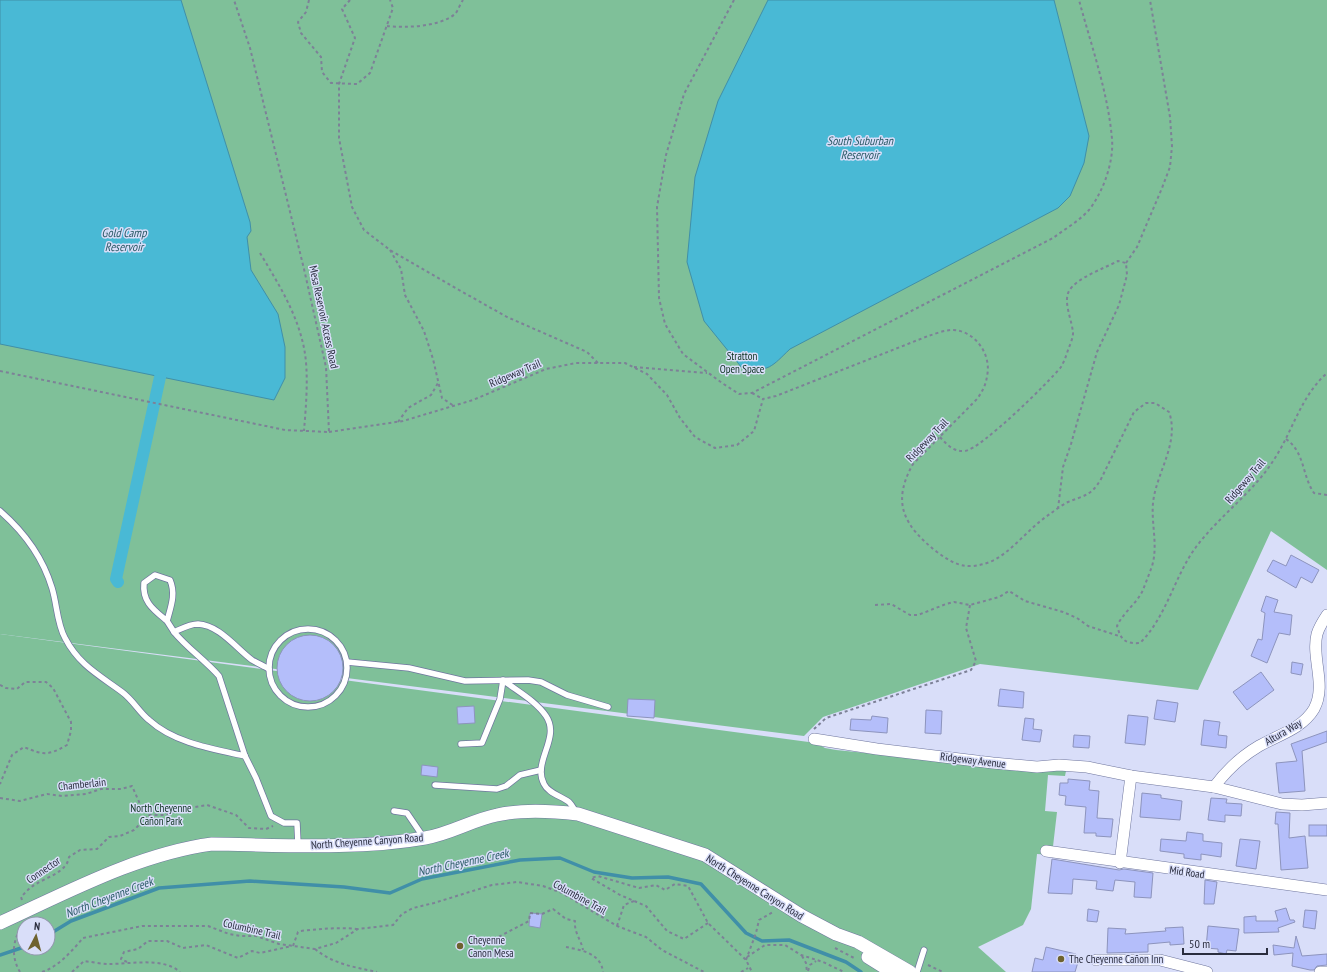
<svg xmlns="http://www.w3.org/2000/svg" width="1327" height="972" font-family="'PT Sans Narrow',sans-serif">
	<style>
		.green { fill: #7fc099; fill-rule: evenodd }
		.water { fill: #49b9d5; stroke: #408fa8 }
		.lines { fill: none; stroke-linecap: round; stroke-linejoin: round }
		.stream { stroke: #408fa8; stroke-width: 3.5 }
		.canal { stroke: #49b9d5; stroke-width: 12 }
		.building { fill: #b4befa; stroke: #8d94bd }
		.service-casing { stroke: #6f769e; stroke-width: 7 }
		.minor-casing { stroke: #6f769e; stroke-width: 12 }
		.tertiary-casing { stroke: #6f769e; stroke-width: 14 }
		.path { stroke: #7d8197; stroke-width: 2; stroke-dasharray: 3 3; stroke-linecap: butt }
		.service { stroke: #fff; stroke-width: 5.5 }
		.minor { stroke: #fff; stroke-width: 11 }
		.tertiary { stroke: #fff; stroke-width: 13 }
		.poi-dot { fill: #6e622f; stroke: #d9def9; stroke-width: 1.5 }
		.labels { text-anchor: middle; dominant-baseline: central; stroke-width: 3; stroke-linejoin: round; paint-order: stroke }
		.street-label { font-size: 11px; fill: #2a2d3e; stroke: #d9def9 }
		.park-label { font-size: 11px; fill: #0c311e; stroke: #d9def9 }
		.poi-label { font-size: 11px; fill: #2a2d3e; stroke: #d9def9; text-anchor: start }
		.water-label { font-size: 12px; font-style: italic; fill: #2c5b67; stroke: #d9def9 }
	</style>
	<rect width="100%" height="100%" fill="#d9def9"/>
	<!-- green -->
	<g class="green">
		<path d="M0 0H1327V570L1271 531 1198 690 980 664 823 717 804 736 0 634Z"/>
		<path d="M0 634 816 743 825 748 836 750 966 763 1009 770 1066 771 1065 776 1048 775 1045 811 1057 812 1052 855 1037 854 1031 909 1023 925 978 947 1006 972H0ZM24 924H48V948H24Z"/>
	</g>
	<!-- water -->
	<g class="water">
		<path d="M0 0H181L250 222 251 231 247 237 251 270 278 314 285 347V378L274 400 0 344Z"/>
		<path d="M768 0H1054L1089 136 1084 163 1070 196 1058 208 790 349C772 366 769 373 742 368L704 321 687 262 695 177 718 101Z"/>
	</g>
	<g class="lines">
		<!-- stream -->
		<g class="stream">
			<path d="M48 935 71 921 159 888 250 881 344 887 390 893 422 879 520 860 560 858 594 872 632 878 668 877 701 884 746 933 762 941 789 940 846 962 861 972"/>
			<path d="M0 955 24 947"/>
		</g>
		<!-- canal -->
		<path class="canal" d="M118 582 116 579 160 377"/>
	</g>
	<!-- building -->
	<g class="building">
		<path d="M1291 555 1319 570 1312 583 1301 577 1296 588 1267 571 1273 560 1286 566Z"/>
		<path d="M1266 596 1278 600 1274 612 1292 615 1290 635 1279 633 1267 663 1251 656 1258 639 1262 640 1265 613 1261 611Z"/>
		<circle cx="310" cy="668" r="33"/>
		<path d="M1292 662 1303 664 1301 675 1291 673Z"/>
		<path d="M1261 672 1274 690 1247 710 1233 692Z"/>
		<path d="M1000 689 1024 692 1023 708 998 706Z"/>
		<path d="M628 699 655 700 654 718 627 716Z"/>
		<path d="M1157 700 1178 703 1175 722 1154 719Z"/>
		<path d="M474 706 475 723 458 724 457 707Z"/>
		<path d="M926 710 942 711 941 734 925 733Z"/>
		<path d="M1128 715 1148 717 1145 745 1125 743Z"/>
		<path d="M872 716 888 718 887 733 850 730 851 719 871 720Z"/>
		<path d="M1025 718 1034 719 1033 729 1042 730 1040 742 1022 740Z"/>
		<path d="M1204 720 1220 722 1218 735 1227 736 1226 748 1201 745Z"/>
		<path d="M1327 731V742L1302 751 1305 791 1279 793 1276 763 1297 761 1291 744Z"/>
		<path d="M1074 735 1090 736 1089 748 1073 747Z"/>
		<path d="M422 765 438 767 437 777 421 775Z"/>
		<path d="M1068 779 1090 781 1089 790 1099 791 1097 818 1113 819 1111 837 1096 836V833H1084L1086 807 1065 805 1066 796 1059 795 1060 783H1068Z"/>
		<path d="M1142 793 1161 795V798L1182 801 1180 820 1140 817Z"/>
		<path d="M1211 798 1227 799 1226 803 1242 804 1241 816 1225 815V822L1208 820Z"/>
		<path d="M1276 812 1290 813 1289 838 1305 836 1308 868 1281 870 1278 824H1275Z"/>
		<rect x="1309" y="825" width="18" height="11"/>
		<path d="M1187 832 1203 834V841L1222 843 1221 857 1201 854V860L1184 858V854L1160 851 1161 839 1186 841Z"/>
		<path d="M1240 839 1260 841 1256 869 1236 866Z"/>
		<path d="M1052 859 1119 870 1124 869 1153 873 1151 898 1134 897 1135 882 1115 880 1113 891 1096 889 1097 881 1073 879 1072 894 1048 893Z"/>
		<path d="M1205 880 1217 882 1214 904H1204Z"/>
		<path d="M1286 908 1290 920H1294L1295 922 1278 928 1279 932 1244 933V917L1256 916V921H1278L1275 911Z"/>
		<path d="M1088 909 1099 911 1097 922 1087 921Z"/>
		<path d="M1305 910 1317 911 1315 929 1303 927Z"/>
		<path d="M530 913 542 914 540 928 529 926Z"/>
		<path d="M1208 926 1239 929 1236 951 1227 950 1226 954 1218 952V949L1206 948Z"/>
		<path d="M1183 927 1184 944 1170 945V942L1148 944V952L1107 953 1108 928 1126 929 1125 934 1166 931 1165 928Z"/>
		<path d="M1296 936 1302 956 1327 954V965L1317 966 1314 970H1310L1292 966 1293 953 1274 955 1273 945 1294 948Z"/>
		<path d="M1046 947 1076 954 1075 962H1078L1075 972H1032L1035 958 1043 960Z"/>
	</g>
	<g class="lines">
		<defs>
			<g id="service">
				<path d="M0 511C23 531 43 558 52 588 57 604 57 624 65 638 79 665 99 675 122 692 133 700 139 712 149 720 174 743 213 749 245 756"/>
				<path d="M167 621C154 610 142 602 144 583L155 575 170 580C176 594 171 606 167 621L174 632"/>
				<circle cx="308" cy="668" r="39"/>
				<path d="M347 662 409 668 465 681 528 680 541 682 567 695 608 707"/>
				<path d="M269 669C264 666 257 663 252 660 236 648 219 625 198 624 189 624 181 629 174 632 187 648 205 660 219 676L245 756 256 778 271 816 284 823H297L298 845"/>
				<path d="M461 744 482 743 500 699 503 680C517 691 536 701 546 716 561 738 532 762 544 784 548 793 561 796 569 802 572 805 574 809 576 812"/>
				<path d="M435 785 497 789 506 786 520 775 541 770"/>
				<path d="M394 811 407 813 424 838"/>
				<path d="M917 972 924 950"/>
			</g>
			<g id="minor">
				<path d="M814 739 877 749 993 763 1037 767 1059 765 1087 767 1131 776 1214 787 1282 804 1302 805 1327 803"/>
				<path d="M1214 787C1226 771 1242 756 1259 746 1278 735 1302 729 1314 709 1327 685 1311 658 1317 634 1319 627 1323 621 1327 615"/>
				<path d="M1046 851 1327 890"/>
				<path d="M1120 863 1131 776"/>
				<path d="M1096 960H1160L1207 972"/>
				<path d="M1320 972H1327"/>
			</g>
			<g id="tertiary">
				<path d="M0 923C68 892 138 854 212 844 281 845 357 850 425 838 450 834 472 820 497 815 523 809 552 811 578 814L705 855 802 916 836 934 858 942 910 972"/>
				<path d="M868 957 892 972"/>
			</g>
		</defs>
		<!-- service casing -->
		<use href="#service" class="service-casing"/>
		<!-- minor casing -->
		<use href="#minor" class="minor-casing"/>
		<!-- tertiary casing -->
		<use href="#tertiary" class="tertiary-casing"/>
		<!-- path -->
		<g class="path">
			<path d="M309 0 306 12 298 22 301 33 321 57 322 72 331 83 357 84 370 73 393 8 390 0"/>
			<path d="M350 0 342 9 355 38 339 84V138L352 207 364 230 390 250 459 290 507 317 587 352 598 363"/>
			<path d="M734 0 684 94 666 155 657 207 659 298 665 324 683 354 722 383 739 394 752 393 1053 238C1065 229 1079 221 1089 210 1103 192 1114 162 1112 139 1108 92 1091 45 1079 0"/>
			<path d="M387 26C406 28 439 27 455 14 458 11 460 4 463 0"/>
			<path d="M390 250 401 269 405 295 424 331 433 359 442 398 454 406"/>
			<path d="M260 253C278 283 297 313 304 348 309 373 306 406 304 431"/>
			<path d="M1126 263 1137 247 1162 188 1170 167 1172 146 1170 117 1150 0"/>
			<path d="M634 367 707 373"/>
			<path d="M0 371 285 430 329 432 326 367 304 269 250 48 234 0"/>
			<path d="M752 393 763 399"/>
			<path d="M398 422 408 408 431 395 438 383"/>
			<path d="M329 432 403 421 473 400 546 369 576 363H625L647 374 667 395 680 418 695 437 715 448 737 445 754 431 763 399 776 396 928 336C935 334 944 330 952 330 975 330 992 355 987 376 986 385 982 392 977 399L913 464C891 503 904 526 937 552 948 560 958 567 973 566 981 565 989 563 996 559 1016 547 1030 527 1050 514 1055 510 1062 505 1068 502 1085 495 1091 496 1101 479L1134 412 1146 403H1155L1169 412C1180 443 1156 473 1153 503 1151 525 1159 548 1151 569 1148 577 1145 585 1142 592 1135 605 1123 613 1117 626 1121 640 1125 644 1140 643 1167 616 1174 577 1196 547 1220 515 1254 492 1275 458 1293 430 1301 396 1327 373"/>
			<path d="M940 437C947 445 954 452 965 451 981 449 1049 382 1061 367 1064 362 1066 356 1068 350 1070 345 1073 338 1073 333 1072 320 1063 302 1069 291 1076 278 1105 268 1118 261L1126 263 1127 275 1119 305 1097 352 1071 444 1063 467 1058 509"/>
			<path d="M1286 439C1305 452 1302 476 1314 493L1327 495"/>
			<path d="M875 605 891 604 910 615H918L946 604 954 602 970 605 999 597 1009 591 1025 601 1063 612 1077 618 1088 626 1119 636"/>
			<path d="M0 685 6 688 17 689 25 682H46L53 688 71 722V731L67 745C48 756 43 755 24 747L12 755 0 784"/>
			<path d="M814 729 826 718 971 670 976 661 966 628 970 605"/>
			<path d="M0 798 20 801 47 794 62 796 86 794 101 789H121L132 786 140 804 149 815H165L178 810 207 805 236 815 249 828 266 829 273 826"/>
			<path d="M22 900 21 897C26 892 30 887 36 884 47 877 67 872 69 857L80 850 97 849 109 837 120 836 134 830 149 815"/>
			<path d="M708 923 684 939 667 931 646 906 620 895 591 878 598 876 639 888 656 885 665 890 675 884 688 886 708 923 746 960 752 972"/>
			<path d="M617 926 624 905 634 901"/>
			<path d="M483 945 529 921 530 913 542 914 553 909 566 919 575 921C574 933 581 939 583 950"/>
			<path d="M293 946 298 932 300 931C320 929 339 927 358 929"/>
			<path d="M566 947C581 950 601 953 603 972"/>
			<path d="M835 948 856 959"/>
			<path d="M315 949C333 964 354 967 377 972"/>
			<path d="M802 956 806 963 807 972"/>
			<path d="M747 957 765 945H785L801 955 823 962 844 972"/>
			<path d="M746 960 756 933 759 920 773 912"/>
			<path d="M127 962 121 959 124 952 138 949 148 941H167L183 948 206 945 238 958 252 951 260 953 292 946"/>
			<path d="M928 965 943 972"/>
			<path d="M808 971 810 965 816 961"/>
			<path d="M20 972C11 957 12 940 23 925"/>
			<path d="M42 972C58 967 72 951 83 938L142 926H208L229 934 241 936H256L279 944 315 949 336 943 358 929 393 925 402 914 413 908 434 903 492 885 517 882 543 886 562 893 617 926 646 937 662 950 704 972"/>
			<path d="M72 972 84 961C92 962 101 964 109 964 130 964 163 957 180 972"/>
			<path d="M741 972 748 968"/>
		</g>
		<!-- service -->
		<use href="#service" class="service"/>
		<!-- minor -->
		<use href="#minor" class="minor"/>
		<!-- tertiary -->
		<use href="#tertiary" class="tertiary"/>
	</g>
	<!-- markers -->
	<g class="poi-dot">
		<circle cx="460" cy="946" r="4"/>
		<circle cx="1061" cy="959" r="4"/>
	</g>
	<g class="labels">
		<!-- street labels -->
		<g class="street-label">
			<text transform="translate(324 317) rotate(78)">Mesa Reservoir Access Road</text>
			<text transform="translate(515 373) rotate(-23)">Ridgeway Trail</text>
			<text transform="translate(927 440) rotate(-46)">Ridgeway Trail</text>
			<text transform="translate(1245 481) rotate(-49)">Ridgeway Trail</text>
			<text transform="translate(1283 732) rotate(-30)">Altura Way</text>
			<text transform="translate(973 760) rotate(7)">Ridgeway Avenue</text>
			<text transform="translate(82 784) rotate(-6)">Chamberlain</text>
			<text transform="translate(367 841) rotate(-4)">North Cheyenne Canyon Road</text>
			<text transform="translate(43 870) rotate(-34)">Connector</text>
			<text transform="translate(1187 872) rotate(8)">Mid Road</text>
			<text transform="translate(755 887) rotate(32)">North Cheyenne Canyon Road</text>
			<text transform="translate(580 897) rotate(29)">Columbine Trail</text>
			<text transform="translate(252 929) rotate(13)">Columbine Trail</text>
		</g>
		<!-- park labels -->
		<g class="park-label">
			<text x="742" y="356">Stratton<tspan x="742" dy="13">Open Space</tspan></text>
			<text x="161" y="808">North Cheyenne<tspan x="161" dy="13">Cañon Park</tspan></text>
		</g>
		<!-- poi labels -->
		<g class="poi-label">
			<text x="468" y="940">Cheyenne<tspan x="468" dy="13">Canon Mesa</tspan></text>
			<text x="1069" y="959">The Cheyenne Cañon Inn</text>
		</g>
		<!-- water labels -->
		<g class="water-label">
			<text x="860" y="140">South Suburban<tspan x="860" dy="14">Reservoir</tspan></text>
			<text x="124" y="232">Gold Camp<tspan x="124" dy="14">Reservoir</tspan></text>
			<text transform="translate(463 862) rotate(-12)">North Cheyenne Creek</text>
			<text transform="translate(109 897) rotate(-21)">North Cheyenne Creek</text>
		</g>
	</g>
	<!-- north arrow -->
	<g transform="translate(36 936) rotate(6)"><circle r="19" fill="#d9def9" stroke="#9397ae"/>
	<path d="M0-3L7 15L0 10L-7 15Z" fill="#6e622f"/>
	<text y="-6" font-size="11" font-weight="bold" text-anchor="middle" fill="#2a2d3e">N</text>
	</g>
	<!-- scale -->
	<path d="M1183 948v6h84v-6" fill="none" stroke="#2a2d3e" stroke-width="2"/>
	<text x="1189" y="948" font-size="12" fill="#2a2d3e" stroke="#d9def9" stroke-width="3" paint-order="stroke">50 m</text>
</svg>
